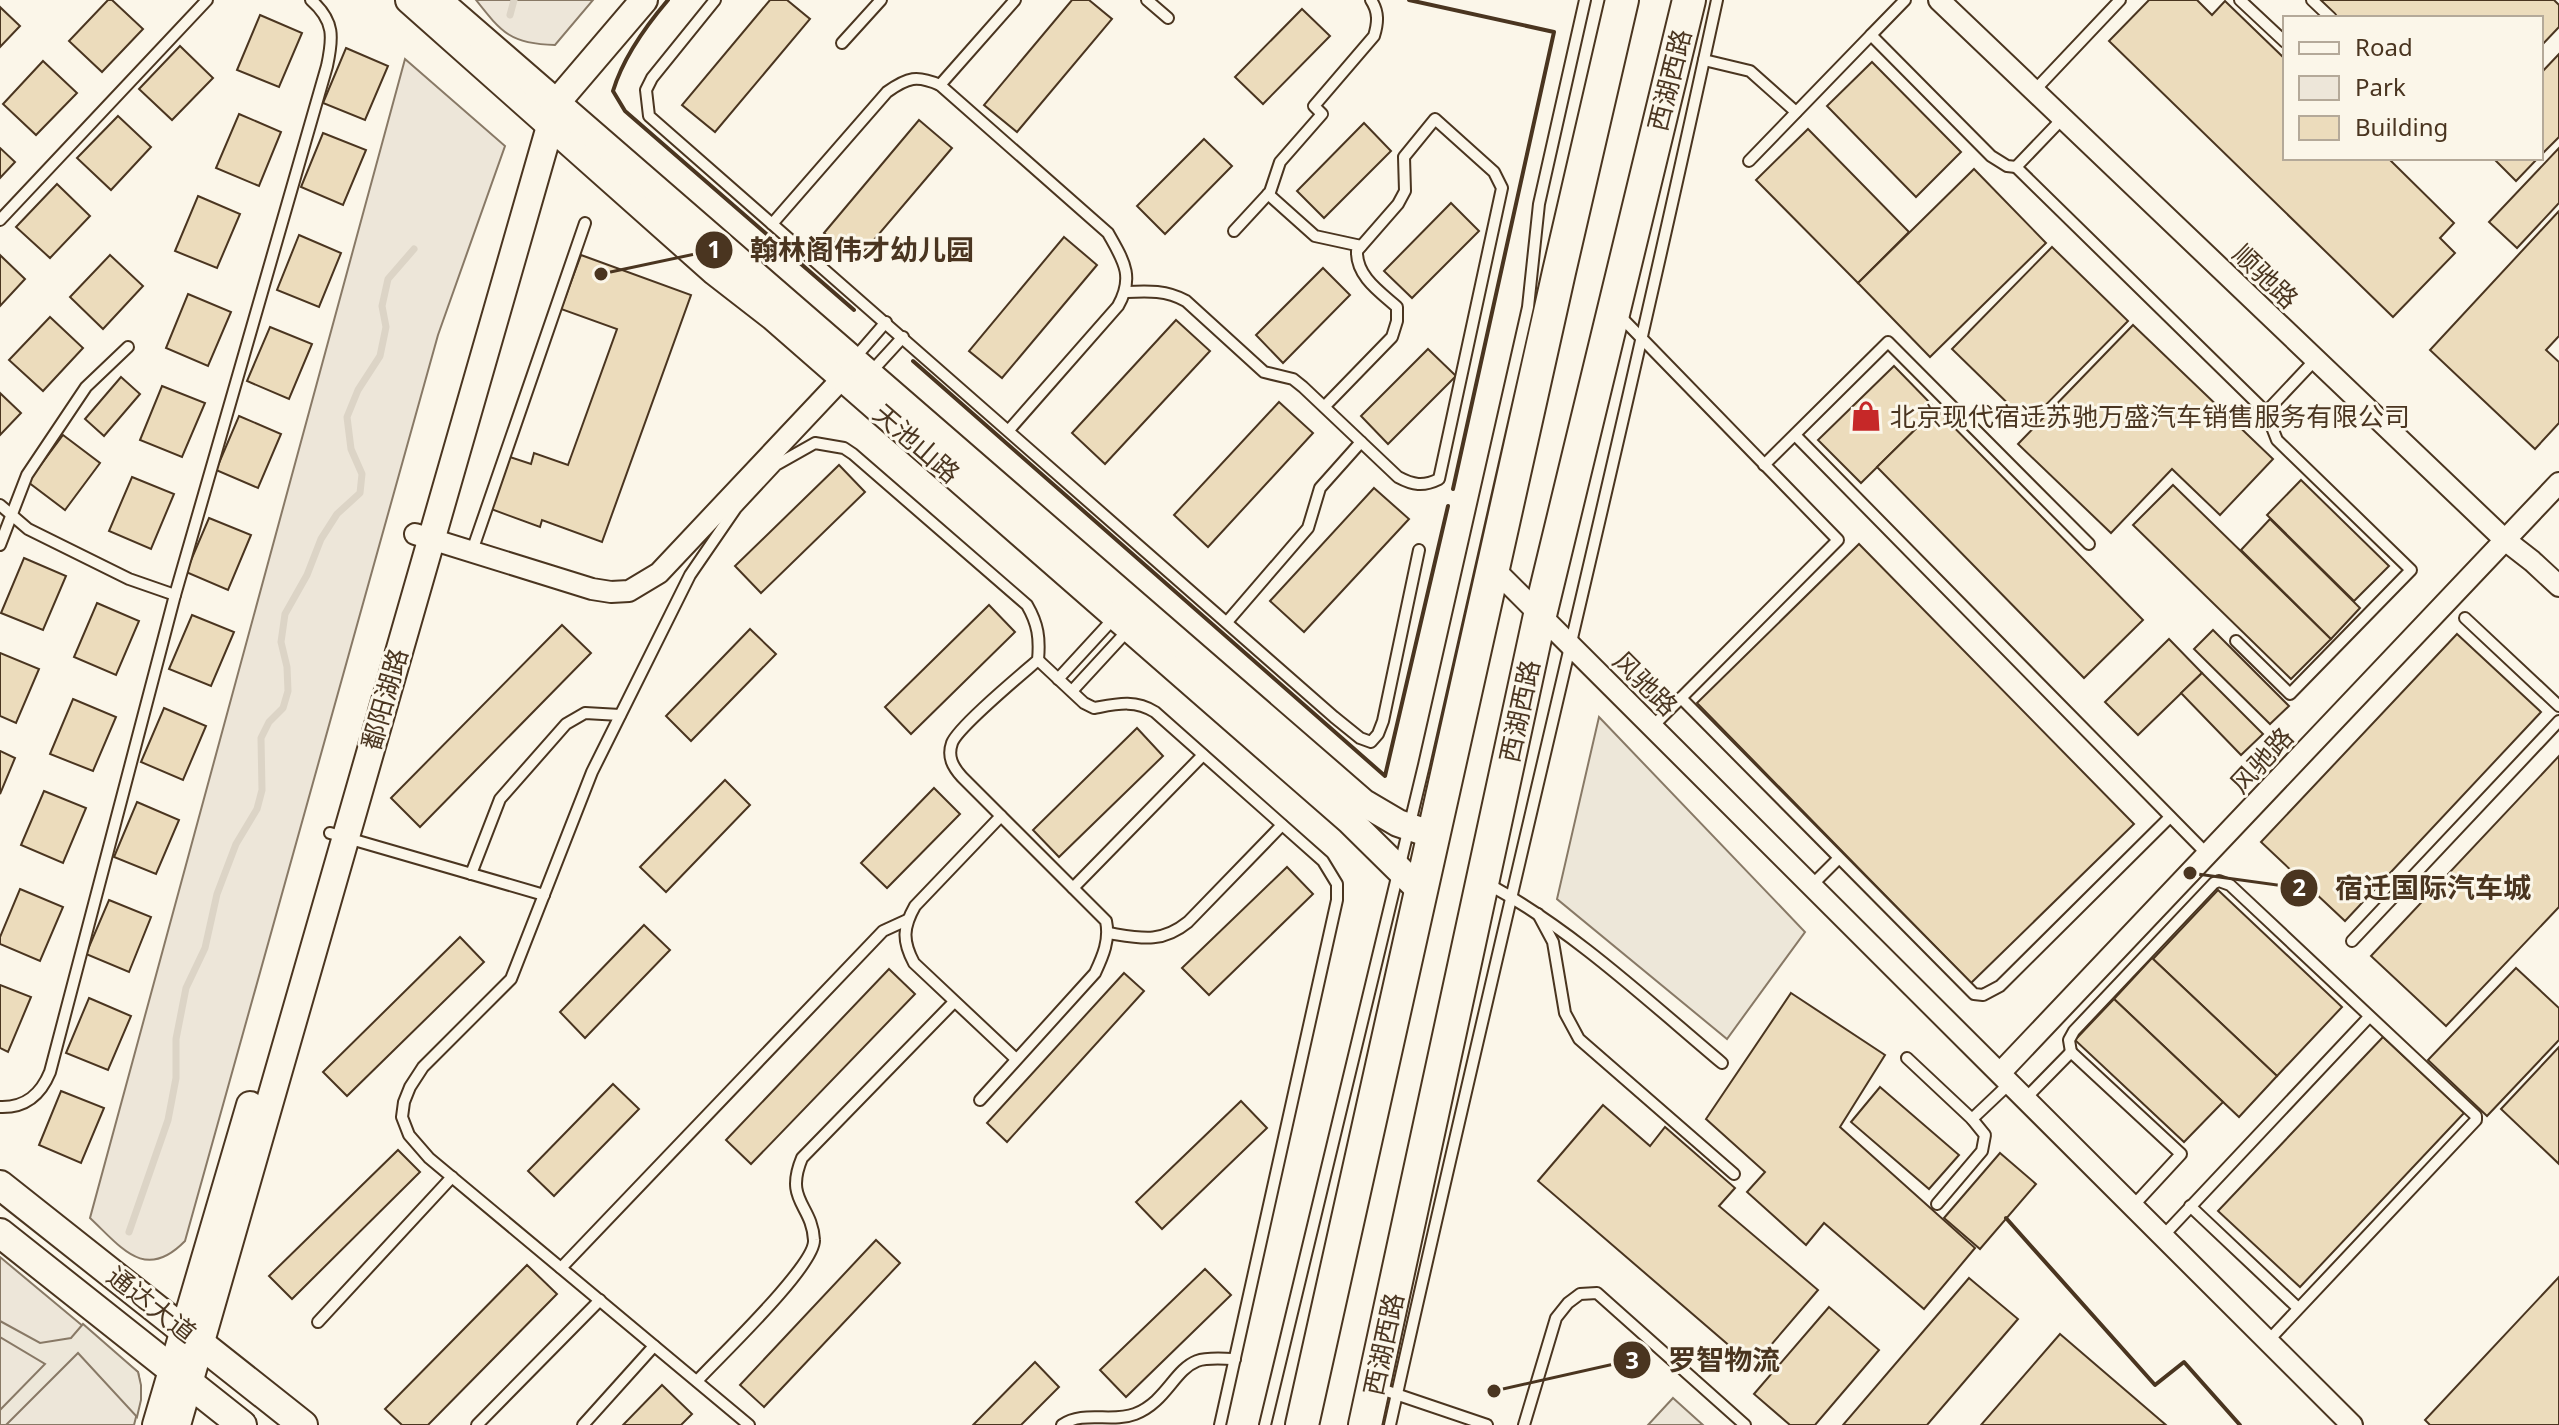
<svg xmlns="http://www.w3.org/2000/svg" width="2559" height="1425" font-family="'Noto Sans','Noto Sans SC',sans-serif">
	<style>
		.green { fill: #ede6d9; stroke: #887966; stroke-width: 2 }
		.parking { fill: #ede7d9; stroke: #887966; stroke-width: 2 }
		.lines { fill: none; stroke-linecap: round; stroke-linejoin: round }
		.stream { stroke: #dcd4c6; stroke-width: 7 }
		.building { fill: #ecdcbc; stroke: #4a3520; stroke-width: 2 }
		.service-casing { stroke: #4a3520; stroke-width: 14 }
		.minor-casing { stroke: #4a3520; stroke-width: 24 }
		.tertiary-casing { stroke: #4a3520; stroke-width: 30 }
		.secondary-casing { stroke: #4a3520; stroke-width: 32 }
		.primary-casing { stroke: #4a3520; stroke-width: 36 }
		.service { stroke: #fbf6e9; stroke-width: 10 }
		.minor { stroke: #fbf6e9; stroke-width: 20 }
		.tertiary { stroke: #fbf6e9; stroke-width: 26 }
		.secondary { stroke: #fbf6e9; stroke-width: 28 }
		.primary { stroke: #fbf6e9; stroke-width: 32 }
		.wall { stroke: #4a3520; stroke-width: 4 }
		.labels { text-anchor: middle; dominant-baseline: central; stroke-width: 6; stroke-linejoin: round; paint-order: stroke }
		.street-label { font-size: 26px; fill: #4a3520; stroke: #fbf6e9 }
		.poi-label { font-size: 26px; fill: #4a3520; stroke: #fbf6e9; text-anchor: start }
		.leader { fill: none; stroke: #4a3520; stroke-width: 3 }
		.callout-dot { fill: #4a3520; stroke: #fbf6e9; stroke-width: 3 }
		.mark-label { font-size: 24px; text-anchor: middle; font-weight: bold; fill: #fff }
		.callout-label { font-size: 28px; text-anchor: middle; font-weight: bold; fill: #4a3520; stroke: #fbf6e9; stroke-width: 6; stroke-linejoin: round; paint-order: stroke }
	</style>
	<rect width="100%" height="100%" fill="#fbf6e9"/>
	<!-- green -->
	<g class="green">
		<path d="M476 0H593L555 45C511 44 502 33 476 0Z"/>
		<path d="M405 59 505 146 438 335 185 1241C145 1282 122 1248 90 1218Z"/>
		<path d="M0 1257 138 1372C143 1391 139 1406 134 1425H0Z"/>
	</g>
	<!-- parking -->
	<g class="parking">
		<path d="M1599 717 1805 932 1727 1039 1557 899Z"/>
		<path d="M0 1321 40 1343 71 1338 83 1324 138 1372 141 1385V1400L137 1417 78 1353 6 1425H0V1410L45 1364 0 1337Z"/>
		<path d="M1673 1398 1703 1425H1648Z"/>
	</g>
	<g class="lines">
		<!-- stream -->
		<g class="stream">
			<path d="M510 15 514 0"/>
			<path d="M129 1232 168 1120 176 1078V1039L186 988 205 948 217 894 236 844 257 809 262 790 261 738 269 722 283 708 288 691 287 667 281 642 285 614 307 575 321 539 337 514 360 493 362 474 351 449 347 417 358 390 380 356 386 327 382 306 388 279 414 249"/>
		</g>
	</g>
	<!-- building -->
	<g class="building">
		<path d="M108 0H112L143 29 102 72 69 41Z"/>
		<path d="M770 0H787L810 19 715 132 682 105Z"/>
		<path d="M1072 0H1089L1112 19 1017 132 984 105Z"/>
		<path d="M2149 0H2197L2212 15 2225 1 2285 59V158H2388L2454 223 2440 238 2455 253 2393 317 2109 41Z"/>
		<path d="M2319 0H2554L2559 5V27L2541 46V18H2338Z"/>
		<path d="M0 7 20 26 0 47Z"/>
		<path d="M1302 9 1330 36 1263 104 1235 77Z"/>
		<path d="M260 15 302 33 279 87 237 70Z"/>
		<path d="M180 46 213 78 172 120 139 89Z"/>
		<path d="M346 48 388 66 365 120 323 103Z"/>
		<path d="M2559 54V137L2541 155V73Z"/>
		<path d="M43 61 77 93 36 135 3 104Z"/>
		<path d="M1872 62 1961 152 1916 197 1827 106Z"/>
		<path d="M239 114 281 132 259 186 216 168Z"/>
		<path d="M118 116 151 147 111 190 77 158Z"/>
		<path d="M919 120 952 148 856 261 824 233Z"/>
		<path d="M1364 123 1391 151 1324 218 1297 191Z"/>
		<path d="M1808 129 1909 232 1858 283 1756 180Z"/>
		<path d="M323 133 366 150 343 205 301 187Z"/>
		<path d="M1204 139 1232 166 1165 234 1137 206Z"/>
		<path d="M0 148 15 162 0 178Z"/>
		<path d="M2559 148V203L2517 248 2489 222Z"/>
		<path d="M2493 158H2538L2516 181Z"/>
		<path d="M1974 169 2046 243 1930 357 1858 283Z"/>
		<path d="M57 184 90 216 50 258 16 227Z"/>
		<path d="M198 196 240 214 217 268 175 251Z"/>
		<path d="M1451 203 1479 231 1412 298 1384 271Z"/>
		<path d="M2559 211V336L2546 350 2559 362V423L2535 449 2430 350Z"/>
		<path d="M299 235 341 253 319 307 277 290Z"/>
		<path d="M1064 237 1097 265 1002 378 969 351Z"/>
		<path d="M2052 247 2128 321 2028 423 1952 349Z"/>
		<path d="M0 255 25 279 0 306Z"/>
		<path d="M110 255 143 286 103 329 70 297Z"/>
		<path d="M581 255 691 295 602 542 542 520 540 527 491 509 510 457 531 464 534 453 568 465 617 329 561 309Z"/>
		<path d="M1323 268 1350 295 1283 363 1256 335Z"/>
		<path d="M188 294 231 312 208 366 166 348Z"/>
		<path d="M50 317 83 348 43 391 9 360Z"/>
		<path d="M1176 320 1210 351 1105 464 1072 433Z"/>
		<path d="M2133 325 2273 459 2220 515 2172 469 2111 533 2018 444Z"/>
		<path d="M270 327 312 344 289 399 247 381Z"/>
		<path d="M1428 349 1456 376 1388 444 1361 416Z"/>
		<path d="M1894 366 1936 409 1861 483 1818 440Z"/>
		<path d="M121 377 140 394 104 436 85 419Z"/>
		<path d="M162 386 205 403 182 457 140 440Z"/>
		<path d="M0 393 21 413 0 435Z"/>
		<path d="M1279 402 1313 433 1208 547 1174 515Z"/>
		<path d="M1936 409 2143 620 2084 678 1877 467Z"/>
		<path d="M239 416 281 434 258 488 216 470Z"/>
		<path d="M63 435 100 463 65 510 28 482Z"/>
		<path d="M839 465 865 492 761 593 735 566Z"/>
		<path d="M132 477 174 494 151 549 109 531Z"/>
		<path d="M2301 480 2389 566 2354 601 2267 515Z"/>
		<path d="M2173 485 2331 639 2291 679 2133 525Z"/>
		<path d="M1374 488 1409 519 1304 632 1270 601Z"/>
		<path d="M209 518 251 535 228 590 186 572Z"/>
		<path d="M2270 519 2360 608 2331 639 2241 550Z"/>
		<path d="M1859 544 2134 824 1971 983 1697 703Z"/>
		<path d="M24 558 66 576 43 630 1 613Z"/>
		<path d="M97 603 139 621 116 675 74 657Z"/>
		<path d="M989 605 1015 632 911 734 885 707Z"/>
		<path d="M192 615 234 632 211 686 169 669Z"/>
		<path d="M562 625 591 653 420 827 391 798Z"/>
		<path d="M750 629 776 654 691 741 666 716Z"/>
		<path d="M2213 630 2289 706 2270 724 2194 649Z"/>
		<path d="M2457 634 2541 712 2345 921 2261 842Z"/>
		<path d="M2169 639 2202 673 2138 735 2105 702Z"/>
		<path d="M0 653 39 669 16 723 0 716Z"/>
		<path d="M2202 673 2263 734 2241 755 2181 693Z"/>
		<path d="M73 699 116 717 93 771 50 754Z"/>
		<path d="M164 708 206 726 183 780 141 762Z"/>
		<path d="M1137 728 1163 756 1059 857 1033 830Z"/>
		<path d="M0 751 15 758 0 794Z"/>
		<path d="M2559 756V907L2446 1026 2371 956Z"/>
		<path d="M725 780 750 805 666 892 640 867Z"/>
		<path d="M934 788 960 814 887 888 861 863Z"/>
		<path d="M44 791 86 808 63 863 21 845Z"/>
		<path d="M137 802 179 820 156 874 114 857Z"/>
		<path d="M1287 867 1313 894 1209 995 1182 968Z"/>
		<path d="M20 889 63 907 40 961 0 944V937Z"/>
		<path d="M2218 890 2342 1007 2277 1076 2153 959Z"/>
		<path d="M109 900 151 917 129 972 86 954Z"/>
		<path d="M644 925 670 950 585 1038 560 1012Z"/>
		<path d="M460 937 484 962 347 1096 323 1072Z"/>
		<path d="M2152 958 2277 1076 2239 1117 2114 999Z"/>
		<path d="M2516 968 2559 1008V1040L2487 1116 2428 1060Z"/>
		<path d="M889 969 915 994 751 1164 726 1140Z"/>
		<path d="M1124 973 1144 991 1007 1142 987 1123Z"/>
		<path d="M0 985 31 997 8 1052 0 1048Z"/>
		<path d="M1791 993 1885 1055 1840 1127 1975 1248 1924 1309 1824 1223 1806 1245 1747 1192 1765 1172 1706 1119Z"/>
		<path d="M89 998 131 1016 108 1070 66 1053Z"/>
		<path d="M2114 999 2223 1102 2184 1142 2075 1040Z"/>
		<path d="M2383 1037 2464 1113 2300 1287 2218 1211Z"/>
		<path d="M2559 1047V1164L2501 1109Z"/>
		<path d="M613 1084 639 1109 554 1196 528 1171Z"/>
		<path d="M1880 1087 1959 1155 1929 1189 1851 1122Z"/>
		<path d="M61 1091 104 1108 81 1163 39 1145Z"/>
		<path d="M1241 1101 1267 1128 1162 1229 1136 1202Z"/>
		<path d="M1603 1105 1650 1146 1665 1127 1735 1188 1719 1206 1818 1290 1753 1366 1538 1181Z"/>
		<path d="M398 1150 420 1172 292 1299 269 1276Z"/>
		<path d="M2000 1153 2036 1184 1980 1249 1944 1218Z"/>
		<path d="M876 1240 900 1263 764 1407 740 1385Z"/>
		<path d="M527 1265 557 1294 428 1425H402L385 1409Z"/>
		<path d="M1205 1269 1231 1295 1126 1397 1100 1370Z"/>
		<path d="M2559 1277V1425H2430L2425 1420Z"/>
		<path d="M1969 1278 2018 1319 1927 1425H1843Z"/>
		<path d="M1829 1307 1879 1350 1815 1425H1790L1754 1394Z"/>
		<path d="M2060 1334 2166 1425H1981Z"/>
		<path d="M1035 1362 1059 1387 1021 1425H973Z"/>
		<path d="M662 1385 692 1414 681 1425H623Z"/>
	</g>
	<g class="lines">
		<defs>
			<g id="service">
				<path d="M715 0 652 78 646 90 649 116 1334 717 1360 738 1371 742 1378 734 1383 721 1419 550"/>
				<path d="M1147 0 1168 18"/>
				<path d="M2240 0 2285 42"/>
				<path d="M2312 0 2331 18"/>
				<path d="M1871 35 1905 0"/>
				<path d="M842 43 881 0"/>
				<path d="M1704 60 1750 71 1796 112"/>
				<path d="M940 85 1015 0"/>
				<path d="M2034 91 2120 0"/>
				<path d="M2063 118 2016 167 2266 412 2315 360"/>
				<path d="M1749 161 1871 35 1991 156 2007 166 2016 167"/>
				<path d="M1268 194 1315 236 1361 246"/>
				<path d="M0 220 207 0"/>
				<path d="M772 224 887 92C908 77 917 75 940 85L1108 233C1123 260 1135 276 1118 306L1009 430"/>
				<path d="M1234 231 1270 192 1280 162 1322 114 1314 106 1374 36C1378 23 1379 12 1371 0"/>
				<path d="M1126 292C1148 291 1166 290 1186 301L1264 372 1293 379 1303 387 1398 477C1413 485 1423 487 1439 479L1502 188 1494 172 1435 119 1404 157 1405 191 1398 204 1357 251C1356 276 1380 292 1397 307V321L1392 337 1324 407"/>
				<path d="M1618 314 1838 540 1681 698"/>
				<path d="M853 360 886 322"/>
				<path d="M870 373 903 337"/>
				<path d="M1795 435 2207 854"/>
				<path d="M1764 465 1888 342 2089 544"/>
				<path d="M0 505 28 529 129 579 175 595"/>
				<path d="M0 545 27 475 86 387 128 347"/>
				<path d="M472 551 585 223"/>
				<path d="M2465 618 2559 706"/>
				<path d="M1227 622 1308 528 1320 488 1361 442"/>
				<path d="M2236 641 2290 694 2411 570 2277 440 2266 412"/>
				<path d="M1038 660 1084 703 1094 708C1116 704 1135 699 1155 712L1323 861 1337 884V900L1220 1425"/>
				<path d="M1058 679 1115 617"/>
				<path d="M1072 691 1130 628"/>
				<path d="M1653 726 1681 698 1974 994 1983 995 2000 986 2170 817"/>
				<path d="M1001 816 915 906C903 927 902 941 914 963L1016 1059"/>
				<path d="M330 833 544 895"/>
				<path d="M471 874 500 799 566 724 585 713 620 715"/>
				<path d="M1488 884C1574 931 1647 1000 1722 1063"/>
				<path d="M1812 885 1838 859"/>
				<path d="M1073 888 1203 755"/>
				<path d="M1538 914 1553 942 1565 1013 1579 1039 1734 1174"/>
				<path d="M1108 933C1140 938 1161 944 1188 922L1282 825"/>
				<path d="M2352 941 2559 721"/>
				<path d="M2071 1052 2069 1040 2074 1031 2214 883 2219 881 2230 885 2476 1116V1120L2268 1341"/>
				<path d="M1907 1058 1972 1119 1985 1135 1982 1151 1937 1204"/>
				<path d="M2025 1099 2071 1052 2181 1154 2133 1206"/>
				<path d="M0 1107C26 1108 41 1094 50 1072L175 595 327 66C333 38 335 21 311 0"/>
				<path d="M1972 1119 2010 1083"/>
				<path d="M2190 1206 2298 1308"/>
				<path d="M2163 1236 2369 1017"/>
				<path d="M561 1268 883 931 907 920"/>
				<path d="M318 1322 452 1177"/>
				<path d="M697 1381C718 1358 816 1265 814 1240 812 1204 784 1201 802 1158L954 1002"/>
				<path d="M1375 1387 1487 1425"/>
				<path d="M477 1425 600 1300"/>
				<path d="M583 1425 654 1346"/>
				<path d="M749 1425 429 1158 409 1135 402 1117 404 1102 410 1087 423 1067 511 979 592 772 690 575 736 508 776 465 815 443 844 448 853 454 1027 605C1038 624 1040 638 1038 660 1022 674 958 727 952 743 947 757 953 767 962 777L1106 921C1110 940 1103 956 1095 973L980 1100"/>
				<path d="M1062 1425C1083 1410 1112 1423 1135 1414 1166 1402 1174 1370 1197 1361 1208 1357 1223 1359 1235 1359"/>
				<path d="M1265 1425 1424 765 1528 307 1539 204 1585 0"/>
				<path d="M1390 1425C1496 949 1614 476 1717 0"/>
				<path d="M1524 1425 1556 1318 1568 1303 1580 1294 1597 1293 1745 1425"/>
			</g>
			<g id="minor">
				<path d="M1939 0 2505 540 2532 561 2559 586"/>
				<path d="M415 534 592 589 611 592 629 591 659 573 852 368"/>
				<path d="M1492 567 2352 1425"/>
				<path d="M2000 1073 2559 483"/>
			</g>
			<g id="tertiary">
				<path d="M409 0 715 272 773 317 1350 821 1421 891"/>
				<path d="M438 0 1364 803 1398 823 1433 835"/>
				<path d="M156 1425 250 1105"/>
				<path d="M177 1425 557 102 644 0"/>
			</g>
			<g id="secondary">
				<path d="M0 1185 303 1425"/>
				<path d="M0 1233 242 1425"/>
			</g>
			<g id="primary">
				<path d="M1302 1425 1559 272 1622 0"/>
				<path d="M1365 1425 1540 615 1689 0"/>
			</g>
		</defs>
		<!-- service casing -->
		<use href="#service" class="service-casing"/>
		<!-- minor casing -->
		<use href="#minor" class="minor-casing"/>
		<!-- tertiary casing -->
		<use href="#tertiary" class="tertiary-casing"/>
		<!-- secondary casing -->
		<use href="#secondary" class="secondary-casing"/>
		<!-- primary casing -->
		<use href="#primary" class="primary-casing"/>
		<!-- service -->
		<use href="#service" class="service"/>
		<!-- minor -->
		<use href="#minor" class="minor"/>
		<!-- tertiary -->
		<use href="#tertiary" class="tertiary"/>
		<!-- secondary -->
		<use href="#secondary" class="secondary"/>
		<!-- primary -->
		<use href="#primary" class="primary"/>
		<!-- wall -->
		<g class="wall">
			<path d="M668 0C645 27 623 58 613 91L625 111 854 310"/>
			<path d="M1409 0 1554 32 1453 489"/>
			<path d="M913 361 1385 776 1448 506"/>
			<path d="M2006 1218 2155 1385 2184 1362 2240 1425"/>
		</g>
	</g>
	<!-- icons -->
	<defs>
		<symbol id="shop-bare" viewBox="-9 -9 18 18"><path d="M-5-2.5h2.3a2.7 3.5 0 0 1 5.4 0H5L5.5 6h-11ZM-1.5-2.5h3a1.5 2.3 0 0 0-3 0Z" fill="#c62828" stroke="#fbf6e9" stroke-width="2.5" paint-order="stroke"/></symbol>
	</defs>
	<g fill-rule="evenodd">
		<use href="#shop-bare" x="1844" y="394" width="44" height="44"/>
	</g>
	<g class="labels">
		<!-- street labels -->
		<g class="street-label">
			<text transform="translate(1669 80) rotate(-76)">西湖西路</text>
			<text transform="translate(2266 276) rotate(44)">顺驰路</text>
			<text transform="translate(917 443) rotate(41)">天池山路</text>
			<text transform="translate(1646 683) rotate(45)">风驰路</text>
			<text transform="translate(384 699) rotate(-74)">鄱阳湖路</text>
			<text transform="translate(1519 711) rotate(-78)">西湖西路</text>
			<text transform="translate(2261 760) rotate(-47)">风驰路</text>
			<text transform="translate(152 1304) rotate(38)">通达大道</text>
			<text transform="translate(1383 1344) rotate(-78)">西湖西路</text>
		</g>
		<!-- poi labels -->
		<g class="poi-label">
			<text x="1890" y="416">北京现代宿迁苏驰万盛汽车销售服务有限公司</text>
		</g>
	</g>
	<!-- callouts -->
	<path class="leader" d="M601 274L714 250M2190 873L2299 888M1494 1391L1632 1360"/>
	<g class="callout-dot">
		<circle cx="601" cy="274" r="8"/>
		<circle cx="2190" cy="873" r="8"/>
		<circle cx="1494" cy="1391" r="8"/>
		<circle cx="714" cy="250" r="20"/>
		<circle cx="2299" cy="888" r="20"/>
		<circle cx="1632" cy="1360" r="20"/>
	</g>
	<g class="mark-label">
		<text x="714" y="258">1</text>
		<text x="2299" y="896">2</text>
		<text x="1632" y="1369">3</text>
	</g>
	<g class="callout-label">
		<text x="862" y="260">翰林阁伟才幼儿园</text>
		<text x="2433" y="898">宿迁国际汽车城</text>
		<text x="1724" y="1370">罗智物流</text>
	</g>
	<!-- legend -->
	<rect x="2283" y="16" width="260" height="144" fill="#fbf6e9" stroke="#b4a999" stroke-width="2"/>
	<rect x="2299" y="42" width="40" height="12" fill="#fbf6e9" stroke="#b4a999" stroke-width="2"/>
	<text x="2355" y="56" font-size="24" fill="#4a3520">Road</text>
	<rect x="2299" y="76" width="40" height="24" fill="#ede6d9" stroke="#b4a999" stroke-width="2"/>
	<text x="2355" y="96" font-size="24" fill="#4a3520">Park</text>
	<rect x="2299" y="116" width="40" height="24" fill="#ecdcbc" stroke="#b4a999" stroke-width="2"/>
	<text x="2355" y="136" font-size="24" fill="#4a3520">Building</text>
</svg>
